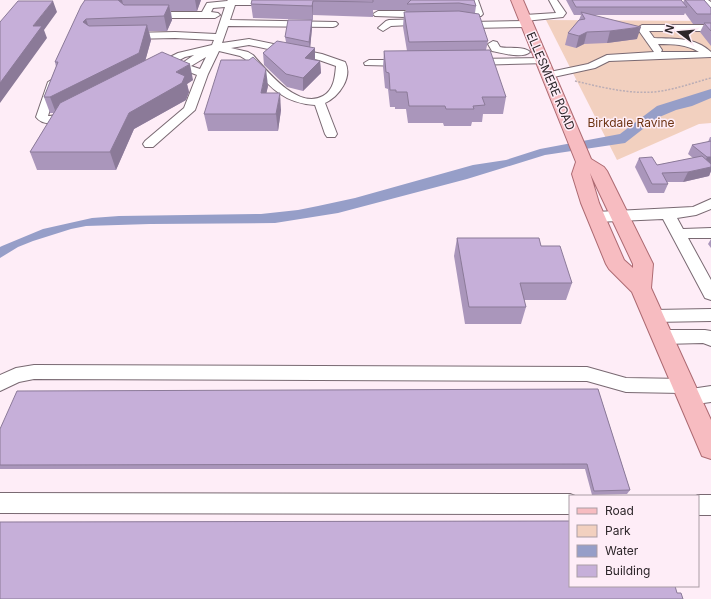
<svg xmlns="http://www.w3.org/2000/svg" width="711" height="599" font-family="Inter,sans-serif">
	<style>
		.green { fill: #f2d0bf }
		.water { fill: #969ec8 }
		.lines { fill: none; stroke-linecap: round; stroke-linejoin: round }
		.minor-casing { stroke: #796972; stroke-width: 2 }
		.major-casing { stroke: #ad6a72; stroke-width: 2 }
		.path { stroke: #bbadb5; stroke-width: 1.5; stroke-dasharray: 2 1.5; stroke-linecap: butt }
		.minor { fill: #fff; fill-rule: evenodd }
		.major { fill: #f7bcc1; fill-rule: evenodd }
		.wall { fill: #aa96bb }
		.shaded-wall { fill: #8b7a98 }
		.building { fill: #c6afd9; stroke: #8b7a98 }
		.labels { text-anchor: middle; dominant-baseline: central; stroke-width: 3; stroke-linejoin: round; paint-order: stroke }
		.far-street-label { font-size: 12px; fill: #2d262a; stroke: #feedf7 }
		.far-park-label { font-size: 12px; fill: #6d3413; stroke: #feedf7 }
	</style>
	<rect width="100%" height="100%" fill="#feedf7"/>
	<!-- green -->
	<path class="green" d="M546 20 711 21V123L699 124 617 160Z"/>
	<!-- water -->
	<path class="water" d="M711 89V98L692 106 676 110 657 118 625 143 545 155 467 179 338 213 275 223 150 224 86 226 71 229 33 241 18 247 0 258V247L2 246 43 229 92 218 119 216 261 214 298 210 318 206 355 198 473 165 506 160 540 149 620 134 657 106Z"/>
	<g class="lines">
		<defs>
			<g id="minor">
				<path d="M228 0H270L272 2 267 5H235L230 20 336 22 338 24 336 26 333 27 228 26 222 43 249 39 322 54 345 62C353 77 339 97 325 103L337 134 335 137H327L325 134 315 105C280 103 267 83 245 59L240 56 219 51 208 74 195 110 153 147H145L143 144 145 141 184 108 197 75 179 68 178 66 194 55 185 57 162 69 158 70 153 67 154 65 178 53 212 45 214 40 175 38 129 39 124 36 129 33 175 32 216 34 225 7 213 8 211 12 218 13 220 15 215 18H151L146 15 151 12H202L207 3 227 1ZM249 45 319 60 336 66C335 77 334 90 323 96 298 110 267 71 253 55L248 52 231 48ZM206 57 200 69 191 66Z"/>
				<path d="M470 0H478L483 14 481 16H475Z"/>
				<path d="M549 0H557L566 13 563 17 525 21 520 18 525 15 556 13Z"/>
				<path d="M699 0H708L711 2V10L708 9Z"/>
				<path d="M378 11H405L410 14 405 17 375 16 373 14Z"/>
				<path d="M426 19 429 20 431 22 429 24 391 26 383 31 378 28 386 21 389 20Z"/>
				<path d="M461 20 471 22 527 21 532 24 527 27 471 28 458 25 456 23Z"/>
				<path d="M642 25H711V31H649L654 38C675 39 695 37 711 52V57L609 61 595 68 549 78 544 75 545 73 588 64 607 55 654 52 637 28ZM658 44C673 44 686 44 699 52H661L662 50Z"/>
				<path d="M493 41 497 42 500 47C508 49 524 46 530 52 523 59 501 53 492 51L488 44Z"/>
				<path d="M543 58 547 59 548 61 547 63 473 65 468 62 473 59Z"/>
				<path d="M369 60H405L410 63 405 66 365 65 364 63Z"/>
				<path d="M53 79 58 82 48 116C58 117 63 107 73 110L75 112C67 122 45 129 36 117L48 82Z"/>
				<path d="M711 199V209L696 215 677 218 683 229 711 228V238H688L711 280V300L705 298 663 219 596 222 591 220 589 217 591 214 596 212 693 207Z"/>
				<path d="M711 309V321L653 322 647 320 645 316 647 312 653 310Z"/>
				<path d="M663 330H705L711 331V346L703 343 663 344 657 342 655 337 657 332Z"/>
				<path d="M34 365 587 367 626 378 684 379 690 381 693 386 691 389 711 386V402L689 405 683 402 680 397 682 393 626 392 587 381 34 379 19 382 0 391V375L16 368Z"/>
				<path d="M0 493 570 494 575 496H570V514L0 513Z"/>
				<path d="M698 495H711V515H698V496H696Z"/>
			</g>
			<path id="major" d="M511 0H523L591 159 604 167 607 171 653 264 651 288 711 420V459L702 456 632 292 609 269 606 264 581 203 572 174 576 162ZM590 173 633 264V268L624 260 599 203Z"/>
		</defs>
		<!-- minor casing -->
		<use href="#minor" class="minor-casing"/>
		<!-- major casing -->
		<use href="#major" class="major-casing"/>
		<!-- path -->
		<path class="path" d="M575 81C601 87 627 94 654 92 674 90 692 83 711 78"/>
		<!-- minor -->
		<use href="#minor" class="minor"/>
		<!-- major -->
		<use href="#major" class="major"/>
	</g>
	<!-- wall -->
	<g class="wall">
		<path d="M85 0H201L197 11H171L172 20 167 31H149L151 40 145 61 193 80 187 84 189 92 186 100 134 129 116 170H37L30 152 54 113H50L44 97 56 67 55 62Z"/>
		<path d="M252 0H474L476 6 475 13 488 41 486 50 506 97 503 114H483L482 122H472L471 126H444L443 123H408L406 109H395V107H390L388 89 385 88 383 67 384 51H407L403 27 404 12H406V10H373V17L313 15V20L253 18 251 4Z"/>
		<path d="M566 0H681L683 3 684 0H704L711 8V46L700 32 704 24H693L685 13 684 15H593L637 39 607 43 584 44 576 48 565 45 568 33 579 20 581 15H574Z"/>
		<path d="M312 20V28L310 47 315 60 320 61 321 73 303 91 287 87 264 65 263 53 286 42 285 37Z"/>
		<path d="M268 86 266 93 281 110 278 131H208L204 114Z"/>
		<path d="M710 137H711V171L709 176 683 182H667L668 184 664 193H648L635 167 639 158 657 165 693 158 688 154 692 145 708 142Z"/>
		<path d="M457 238 541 246 572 283 566 300H524L526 307 521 324H465L454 256Z"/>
		<path d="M711 239V248L708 244Z"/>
		<path d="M598 389 630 490 627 494 592 495 585 469H0V429Z"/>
	</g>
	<!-- shaded-wall -->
	<g class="shaded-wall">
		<path d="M118 0H122L125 12Z"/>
		<path d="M195 0H201L197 11Z"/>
		<path d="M53 1 57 12 44 30 47 38 0 103V83L33 26Z"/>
		<path d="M313 1V20L312 6Z"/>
		<path d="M169 5 172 20 167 31 164 16Z"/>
		<path d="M86 19 91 34 83 22Z"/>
		<path d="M312 20V28L310 50 309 42Z"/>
		<path d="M147 25 151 40 143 69 56 113 50 97Z"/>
		<path d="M641 27 637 39 607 43 610 31Z"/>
		<path d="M587 32 584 44 576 48 579 36Z"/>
		<path d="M315 48V61L305 58Z"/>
		<path d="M320 61 321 73 303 91V78Z"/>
		<path d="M190 64 193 80 187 84 189 92 186 100 134 129 116 170 110 152 129 113 176 72Z"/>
		<path d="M266 69 268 86 263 109 261 93Z"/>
		<path d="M280 93 281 110 278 131 276 114Z"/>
		<path d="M707 157H711V165L703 166Z"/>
		<path d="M711 167V171L709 176 683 182 688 172Z"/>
	</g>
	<!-- building -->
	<g class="building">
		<path d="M85 0H118L124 5H169L164 16 86 19 83 22 89 26 147 25 139 53 50 97H44L58 62H55L81 6Z"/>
		<path d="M252 0H373V2L313 1 312 6 251 4Z"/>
		<path d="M411 0H474L476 6 459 3 407 4Z"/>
		<path d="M572 0H681L687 7H576Z"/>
		<path d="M685 0H704L711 8V14H697Z"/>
		<path d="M18 1H53L33 26H42L0 83V22Z"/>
		<path d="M459 11 479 14 488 41 409 42 404 12Z"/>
		<path d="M581 12 641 27 610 31 587 32 579 36 568 33 579 20 585 19Z"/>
		<path d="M288 20H312L309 42 285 37Z"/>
		<path d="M704 23H711V31Z"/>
		<path d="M277 41 315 48 305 58 320 61 303 78 286 74 263 53Z"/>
		<path d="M490 50 506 97H482L485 105 473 106 474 109H446L445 106H409L407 92H396V90H390L389 73 386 72 384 51Z"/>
		<path d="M162 52 190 64 176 72 185 76 182 83 129 113 110 152H30L60 103Z"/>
		<path d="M253 57 266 69 261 93H280L276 114H204L221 60H249Z"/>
		<path d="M711 141V157H707L692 145Z"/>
		<path d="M702 156 711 164V167L688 172 662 173 668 184H652L639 158 652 157 657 165Z"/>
		<path d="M457 238H539L541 246H560L572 283H520L526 307H469Z"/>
		<path d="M598 389 630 490 594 491 587 464 0 465V429L17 391Z"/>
		<path d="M570 521V586H675L677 593H681L683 599H0V522Z"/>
	</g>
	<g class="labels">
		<!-- far-street labels -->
		<g class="far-street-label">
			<text transform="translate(551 81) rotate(67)">ELLESMERE ROAD</text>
		</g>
		<!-- far-park labels -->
		<g class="far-park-label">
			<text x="631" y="122">Birkdale Ravine</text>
		</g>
	</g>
	<!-- legend -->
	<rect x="569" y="495" width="130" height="92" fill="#feedf7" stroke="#aa9da5"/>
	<rect x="577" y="508" width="20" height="6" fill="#f7bcc1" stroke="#aa9da5"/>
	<text x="605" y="515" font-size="12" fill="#2d262a">Road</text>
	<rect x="577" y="525" width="20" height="12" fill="#f2d0bf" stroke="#aa9da5"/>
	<text x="605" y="535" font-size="12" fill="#2d262a">Park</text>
	<rect x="577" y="545" width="20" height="12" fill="#969ec8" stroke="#aa9da5"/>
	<text x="605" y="555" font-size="12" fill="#2d262a">Water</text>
	<rect x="577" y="565" width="20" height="12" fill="#c6afd9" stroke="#aa9da5"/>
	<text x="605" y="575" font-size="12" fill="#2d262a">Building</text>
	<!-- north arrow -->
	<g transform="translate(679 32) rotate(286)" stroke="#feedf7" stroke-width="3" paint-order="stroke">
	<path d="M0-3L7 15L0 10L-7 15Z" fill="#2d262a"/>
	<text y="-6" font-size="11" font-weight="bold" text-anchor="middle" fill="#2d262a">N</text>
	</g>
</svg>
